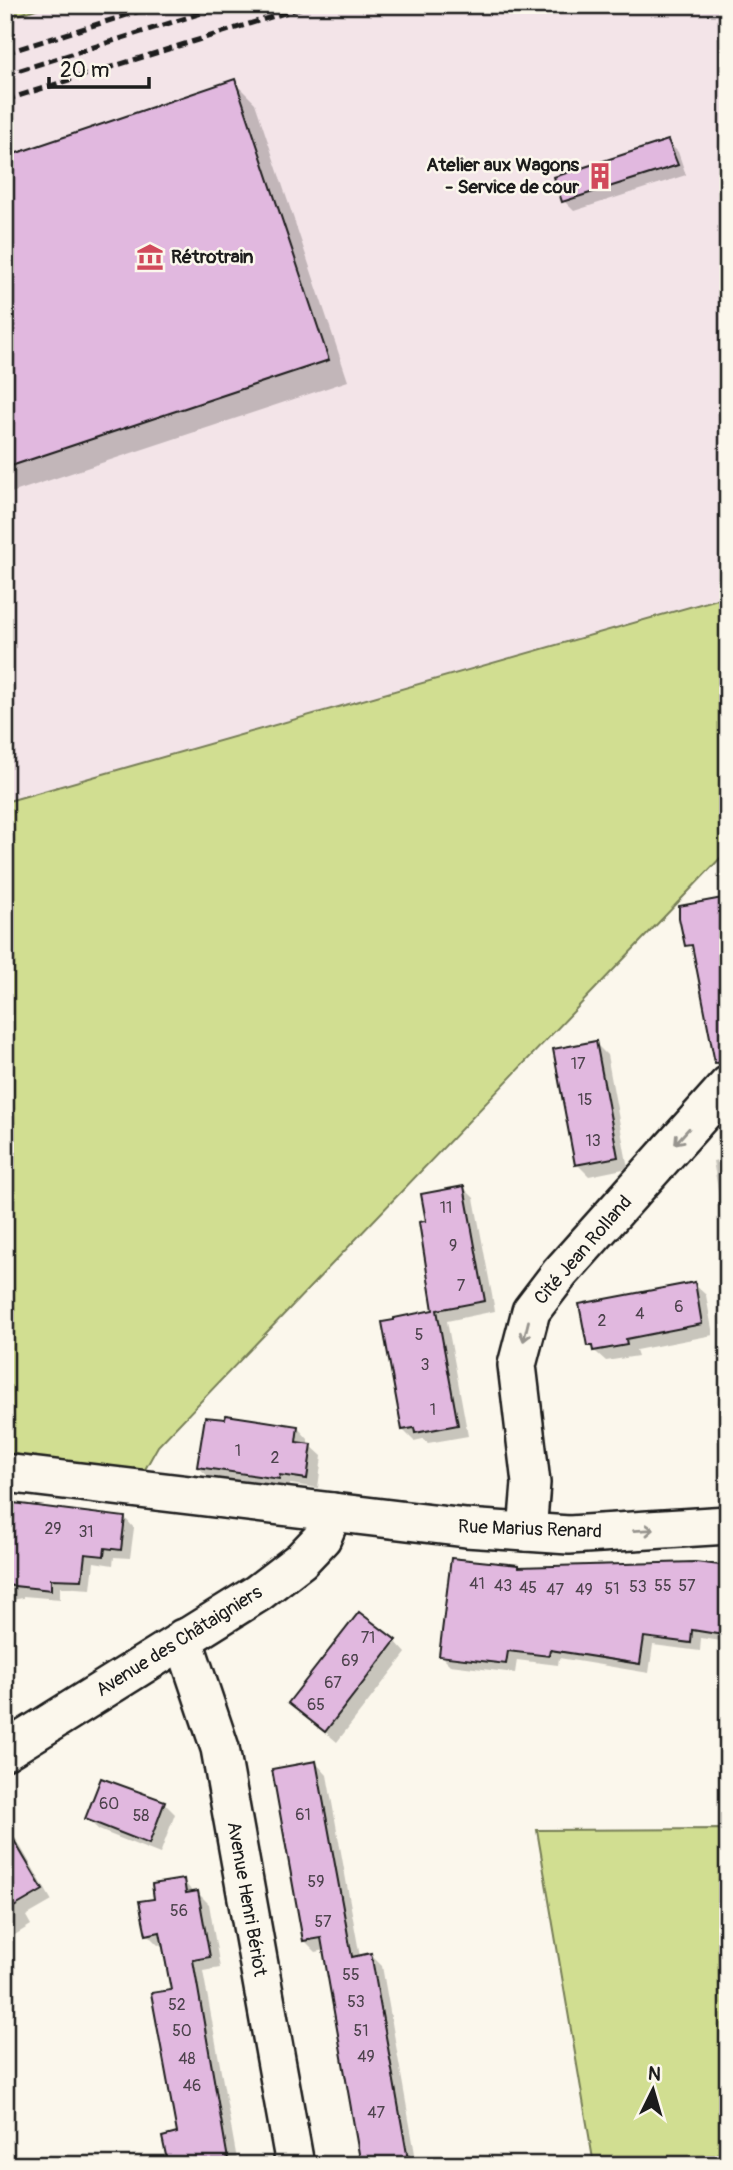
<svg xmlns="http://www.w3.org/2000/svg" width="733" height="2170" font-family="Pangolin,sans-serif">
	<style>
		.built { fill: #f3e4e8 }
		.green { fill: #d1de91; stroke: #767d56; stroke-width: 2 }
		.shadow { fill: #0003 }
		.building { fill: #e1b8df; stroke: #1c1c1c; stroke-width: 2 }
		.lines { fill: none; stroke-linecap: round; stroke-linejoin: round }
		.street-casing { stroke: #1c1c1c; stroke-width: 42 }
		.street { stroke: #fbf7ec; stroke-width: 37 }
		.rail { stroke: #1c1c1c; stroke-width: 5; stroke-dasharray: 10 5; stroke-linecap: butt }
		.oneway { stroke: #97948e }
		.labels { text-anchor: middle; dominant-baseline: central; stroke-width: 5; stroke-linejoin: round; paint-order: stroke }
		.number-label { font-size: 16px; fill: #4d434d }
		.poi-label { font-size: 19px; font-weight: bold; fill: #1c1c1c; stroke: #fbf7ec; text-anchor: end }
		.street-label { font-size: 19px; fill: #1c1c1c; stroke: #fbf7ec }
	</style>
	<rect width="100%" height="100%" fill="#fbf7ec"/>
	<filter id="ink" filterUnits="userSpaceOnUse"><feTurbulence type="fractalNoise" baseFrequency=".0143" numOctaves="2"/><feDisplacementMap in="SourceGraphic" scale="14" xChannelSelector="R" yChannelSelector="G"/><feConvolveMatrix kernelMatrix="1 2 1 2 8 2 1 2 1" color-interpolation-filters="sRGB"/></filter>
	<g filter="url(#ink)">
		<!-- built -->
		<path class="built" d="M48 5H728V596L5 802V19Z"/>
		<!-- green -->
		<g class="green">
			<path d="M5 5H48L5 19Z"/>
			<path d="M728 596V850L158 1446 143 1473 5 1456V802Z"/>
			<path d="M728 1829V2165H594L537 1830Z"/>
		</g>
		<!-- shadow -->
		<g class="shadow">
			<path d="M234 82 255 103 348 381 5 495V159Z"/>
			<path d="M668 142 678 152 686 175 574 211 564 201Z"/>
			<path d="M595 1043 607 1055 628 1168 589 1176 577 1164Z"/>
			<path d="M728 1158V1209L720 1201 713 1161Z"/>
			<path d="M463 1187 474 1198 495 1311 447 1321 468 1436 428 1443 423 1439 414 1441 403 1430 435 1312 428 1223Z"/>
			<path d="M694 1284 706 1295 713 1335 636 1350 638 1356 606 1361 588 1345Z"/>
			<path d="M298 1428 308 1439V1445L311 1446 322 1456 318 1488 290 1484V1489L209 1477 198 1467Z"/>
			<path d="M5 1504 125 1518 134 1528 130 1558 114 1557 113 1565 94 1562 91 1589 60 1587V1599L23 1596V1598L5 1601Z"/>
			<path d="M727 1564 728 1642 701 1638 700 1651 653 1645 649 1673 559 1658 558 1665 517 1660 515 1673 450 1665 441 1656 520 1569 726 1568Z"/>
			<path d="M395 1641 406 1653 337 1742 290 1702Z"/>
			<path d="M316 1763 327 1775 360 1957 371 1955 382 1966 417 2165H364L325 1950 316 1952 305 1941Z"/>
			<path d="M164 1803 175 1814 160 1854 99 1830 87 1819Z"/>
			<path d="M6 1829 16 1839 52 1901 26 1916 31 1925 5 1941Z"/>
			<path d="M183 1880 194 1894 198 1893 209 1904 220 1968 203 1971 238 2165H174L168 2159 179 2135 173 1991 164 1944 158 1945 147 1934 156 1901Z"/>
		</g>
		<!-- building -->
		<g class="building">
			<path d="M235 79 329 360 5 468V157Z"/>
			<path d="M668 140 678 165 562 202 554 177Z"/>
			<path d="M728 897V1062L715 1063 692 945 685 946 679 918V906Z"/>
			<path d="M596 1041 618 1157 575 1165 553 1049Z"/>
			<path d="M464 1186 485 1301 437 1310 458 1425 415 1433 414 1428 402 1430 382 1322 394 1320V1318L433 1310 419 1222 426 1221 421 1194Z"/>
			<path d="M695 1282 702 1324 626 1339 627 1345 593 1351 592 1346H587L579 1304Z"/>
			<path d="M226 1415 298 1426 296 1442 312 1444 307 1479 280 1475 279 1479 197 1467 205 1417 225 1419Z"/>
			<path d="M5 1502 125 1517 121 1550 105 1548 104 1556 85 1554 82 1580 51 1579V1590L5 1585Z"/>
			<path d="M451 1558 518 1565V1567L695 1562 728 1566V1633L717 1634 692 1630 691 1643 644 1637 640 1664 550 1650 549 1656 508 1651 506 1664 439 1656Z"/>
			<path d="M359 1612 396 1640 325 1732 288 1703Z"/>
			<path d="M316 1761 352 1957 371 1953 409 2165H361L321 1938 303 1941 272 1769Z"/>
			<path d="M101 1778 165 1801 149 1844 85 1819Z"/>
			<path d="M5 1825 43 1890 5 1912Z"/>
			<path d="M184 1879 186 1893 198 1891 210 1957 193 1960 229 2165H182V2159L167 2160 162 2137 177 2133 151 1993 171 1990 160 1932 146 1935 139 1901 154 1899 152 1884Z"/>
		</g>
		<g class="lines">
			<defs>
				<g id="street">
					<path d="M5 1473 466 1528 569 1535 728 1525"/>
					<path d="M527 1532 531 1483 517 1365 531 1311 560 1273 728 1085"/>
					<path d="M183 1638 220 1748 295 2165"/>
					<path d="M5 1751 258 1593 301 1560 322 1538 333 1512"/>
				</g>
			</defs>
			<!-- street casing -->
			<use href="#street" class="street-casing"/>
			<!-- street -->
			<use href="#street" class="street"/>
			<!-- rail -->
			<g class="rail">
				<path d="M5 53 159 5"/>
				<path d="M5 75 227 5"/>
				<path d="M5 100 310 5"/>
			</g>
		</g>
		<!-- one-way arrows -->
		<defs><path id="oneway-shaft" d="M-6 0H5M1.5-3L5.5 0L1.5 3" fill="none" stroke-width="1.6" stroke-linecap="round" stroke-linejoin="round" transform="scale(1.75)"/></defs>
		<g class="oneway">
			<use href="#oneway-shaft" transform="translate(682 1136) rotate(132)"/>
			<use href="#oneway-shaft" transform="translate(526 1331) rotate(104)"/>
			<use href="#oneway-shaft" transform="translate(644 1530) rotate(-3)"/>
		</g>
	</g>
	<!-- icons -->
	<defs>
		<symbol id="building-bare" viewBox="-9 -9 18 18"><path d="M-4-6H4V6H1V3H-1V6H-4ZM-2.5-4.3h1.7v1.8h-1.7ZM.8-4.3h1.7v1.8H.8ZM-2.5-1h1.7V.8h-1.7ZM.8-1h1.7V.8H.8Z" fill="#d1495b" stroke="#fbf7ec" stroke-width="2.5" paint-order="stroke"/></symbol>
		<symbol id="museum-bare" viewBox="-9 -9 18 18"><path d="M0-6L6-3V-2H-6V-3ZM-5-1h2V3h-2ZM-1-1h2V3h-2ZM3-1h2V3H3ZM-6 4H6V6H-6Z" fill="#d1495b" stroke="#fbf7ec" stroke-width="2.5" paint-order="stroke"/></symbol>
	</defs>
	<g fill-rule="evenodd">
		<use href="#building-bare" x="581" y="157" width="38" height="38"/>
		<use href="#museum-bare" x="131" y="238" width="38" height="38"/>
	</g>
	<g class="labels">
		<!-- number labels -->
		<g class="number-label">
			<text x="578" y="1064">17</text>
			<text x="585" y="1100">15</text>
			<text x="593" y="1141">13</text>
			<text x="446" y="1208">11</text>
			<text x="453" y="1246">9</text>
			<text x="461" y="1286">7</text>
			<text x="679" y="1307">6</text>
			<text x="640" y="1314">4</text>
			<text x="602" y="1321">2</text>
			<text x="419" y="1335">5</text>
			<text x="425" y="1365">3</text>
			<text x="433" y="1410">1</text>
			<text x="238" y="1451">1</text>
			<text x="275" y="1458">2</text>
			<text x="53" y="1529">29</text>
			<text x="86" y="1532">31</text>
			<text x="477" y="1584">41</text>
			<text x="503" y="1586">43</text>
			<text x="663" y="1586">55</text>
			<text x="687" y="1586">57</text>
			<text x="638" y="1587">53</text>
			<text x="528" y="1588">45</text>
			<text x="612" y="1589">51</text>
			<text x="555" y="1590">47</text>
			<text x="584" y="1590">49</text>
			<text x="368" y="1638">71</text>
			<text x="350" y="1661">69</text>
			<text x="333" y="1683">67</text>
			<text x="316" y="1705">65</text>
			<text x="109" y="1804">60</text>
			<text x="303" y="1815">61</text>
			<text x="141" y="1816">58</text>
			<text x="316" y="1882">59</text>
			<text x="179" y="1911">56</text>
			<text x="323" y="1922">57</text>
			<text x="351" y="1975">55</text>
			<text x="356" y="2002">53</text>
			<text x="177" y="2005">52</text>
			<text x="182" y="2031">50</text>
			<text x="361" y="2031">51</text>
			<text x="366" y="2057">49</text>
			<text x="187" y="2059">48</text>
			<text x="192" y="2086">46</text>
			<text x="376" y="2113">47</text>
		</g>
		<!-- poi labels -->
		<g class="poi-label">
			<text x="579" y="165">Atelier aux Wagons<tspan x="579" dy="22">- Service de cour</tspan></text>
			<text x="171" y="257" text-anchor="start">Rétrotrain</text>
		</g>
		<!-- street labels -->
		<g class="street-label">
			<text transform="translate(583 1250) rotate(-49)">Cité Jean Rolland</text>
			<text transform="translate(530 1529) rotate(2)">Rue Marius Renard</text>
			<text transform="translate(179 1641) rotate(-32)">Avenue des Châtaigniers</text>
			<text transform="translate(247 1899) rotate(80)">Avenue Henri Bériot</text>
		</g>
	</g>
	<!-- margin -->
	<rect width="733" height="2170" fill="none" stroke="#fbf7ec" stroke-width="28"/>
	<rect x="14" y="14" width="705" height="2142" fill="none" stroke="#1c1c1c" stroke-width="2.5" filter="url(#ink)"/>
	<!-- north arrow -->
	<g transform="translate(653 2090) rotate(5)" stroke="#fbf7ec" stroke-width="5" paint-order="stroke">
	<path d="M0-5L12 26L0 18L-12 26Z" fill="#1c1c1c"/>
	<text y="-10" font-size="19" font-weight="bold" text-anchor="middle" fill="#1c1c1c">N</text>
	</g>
	<!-- scale -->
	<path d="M49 77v10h100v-10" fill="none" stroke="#1c1c1c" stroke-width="3.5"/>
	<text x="60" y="77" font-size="21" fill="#1c1c1c" stroke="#fbf7ec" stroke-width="5" paint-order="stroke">20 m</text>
</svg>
